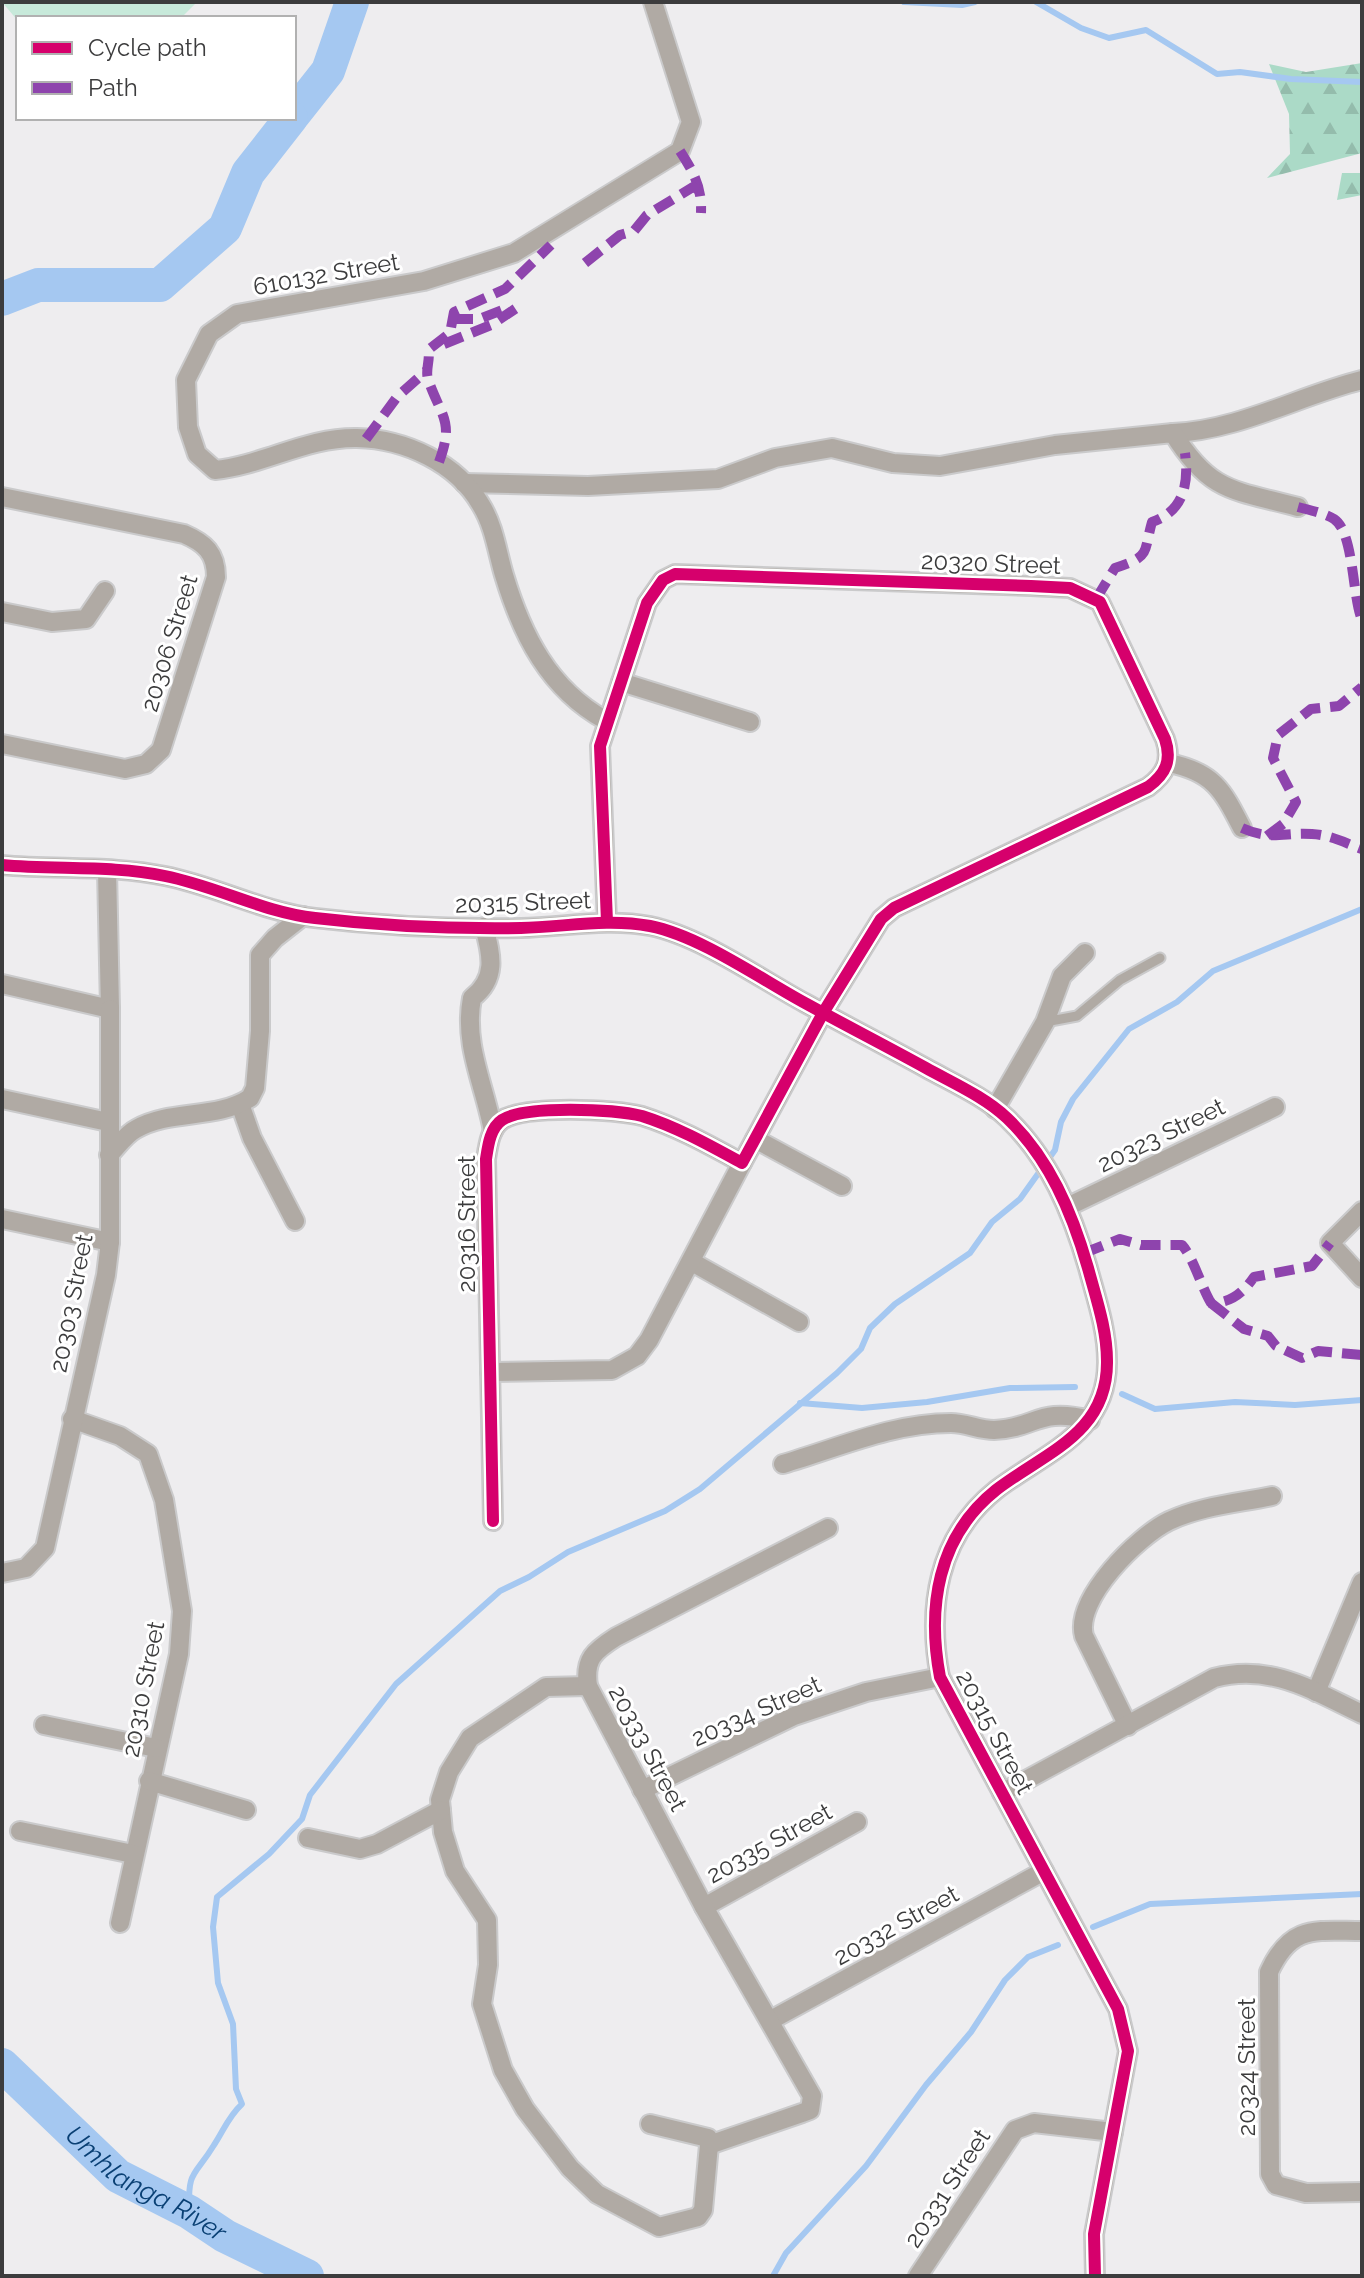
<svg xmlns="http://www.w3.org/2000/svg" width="1364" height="2278" font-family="Raleway,sans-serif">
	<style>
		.grass { fill: #c7e9da }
		.forest { fill: url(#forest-firs) }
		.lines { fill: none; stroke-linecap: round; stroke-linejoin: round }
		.stream { stroke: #a5c8f1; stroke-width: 6 }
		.river { stroke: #a5c8f1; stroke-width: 34 }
		.service-casing { stroke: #cacacb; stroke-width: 13 }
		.minor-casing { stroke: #cacacb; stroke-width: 22 }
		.service { stroke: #b0aaa4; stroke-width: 9 }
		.minor { stroke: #b0aaa4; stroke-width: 18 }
		.quiet { stroke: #8e44ad; stroke-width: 10; stroke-dasharray: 20 10; stroke-linecap: butt }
		.cycleway-casing { stroke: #fff; stroke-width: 17 }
		.cycleway { stroke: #d6006c; stroke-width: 12 }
		.labels { text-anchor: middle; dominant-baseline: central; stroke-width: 6; stroke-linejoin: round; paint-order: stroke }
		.street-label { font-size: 24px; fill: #3c3c3d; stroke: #fff }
		.water-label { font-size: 26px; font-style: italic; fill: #0a4074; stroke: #fff }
	</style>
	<defs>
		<pattern id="forest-firs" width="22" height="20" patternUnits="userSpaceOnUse" patternTransform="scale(2)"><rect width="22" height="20" fill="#abdac7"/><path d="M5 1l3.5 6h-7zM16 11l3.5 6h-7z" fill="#94bcac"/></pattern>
	</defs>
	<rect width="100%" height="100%" fill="#eeedef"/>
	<!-- grass -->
	<path class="grass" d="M2 2H197L181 18H18V21Z"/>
	<!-- forest -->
	<g class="forest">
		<path d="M1362 63V153L1267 178 1290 154 1289 114 1269 64 1306 72Z"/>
		<path d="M1342 173H1362V195L1337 200Z"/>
	</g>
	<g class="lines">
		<!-- stream -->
		<g class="stream">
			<path d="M904 2 962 5 975 2"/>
			<path d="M1036 2 1081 28 1109 38 1146 30 1217 74 1240 72 1291 79 1362 82"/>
			<path d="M1122 1394 1155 1409 1235 1402 1295 1405 1362 1400"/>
			<path d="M800 1403 862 1408 927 1402 1010 1388 1075 1387"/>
			<path d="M1093 1927 1150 1904 1362 1894"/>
			<path d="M189 2212C188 2168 194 2178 214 2145 224 2130 228 2117 242 2104L236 2089 233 2024 218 1983 213 1927 217 1897 269 1854 302 1819 310 1795 396 1684 500 1591 529 1577 568 1552 665 1511 700 1489 837 1373 861 1349 870 1328 895 1304 970 1253 992 1222 1020 1199 1055 1150 1061 1122 1073 1099 1129 1029 1177 1002 1213 971 1362 909"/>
			<path d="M773 2276 786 2253 866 2166 926 2085 971 2032 1005 1980 1028 1957 1058 1945"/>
		</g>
		<!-- river -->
		<g class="river">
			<path d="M294 114 328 71 352 2"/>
			<path d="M2 299 38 285H160L225 228 248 173 291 118"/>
			<path id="s1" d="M2 2065 118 2176 189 2212 225 2236 307 2276"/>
		</g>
		<defs>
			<path id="service" d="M1045 1022 1077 1016 1120 980 1160 958"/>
			<g id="minor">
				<path d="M1173 433C1240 430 1298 396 1362 380"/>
				<path d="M464 483 588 486 718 479 775 458 832 448 893 463 940 466 1055 445 1173 433C1210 493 1234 490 1298 507"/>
				<path d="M2 497 184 534C205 543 216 553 216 577L161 750 146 764 125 769 2 744"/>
				<path d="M2 612 52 622 86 619 105 591"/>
				<path d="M621 682 750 722"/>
				<path d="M605 720C549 689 522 635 504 575 497 551 494 526 481 505 457 463 405 439 357 438 307 437 264 465 215 470L197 454 188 427 186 380 209 334 237 314 424 281 514 253 680 151 691 122 653 2"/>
				<path d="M1169 763C1214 772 1223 791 1242 828"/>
				<path d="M2 865C56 870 112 865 165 876 216 886 263 912 315 918 382 926 453 929 521 928 565 927 607 918 650 926 700 936 759 978 805 1003 845 1025 886 1046 926 1068 953 1083 985 1097 1007 1118 1049 1158 1072 1212 1088 1268 1096 1298 1107 1329 1107 1361 1108 1434 1044 1453 996 1490 937 1537 927 1608 940 1677L1118 2009 1128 2051 1094 2234 1095 2276"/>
				<path d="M484 927C492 955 497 979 472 998 463 1045 485 1086 493 1131"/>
				<path d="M2 984 110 1009 107 870"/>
				<path d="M2 1099 108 1122"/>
				<path d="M240 1104 252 1138 295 1221"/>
				<path d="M995 1109 1045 1022 1062 976 1085 953"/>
				<path d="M755 1139 842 1186"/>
				<path d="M109 1155C117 1147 126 1134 136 1129 171 1109 216 1120 250 1098L255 1088 260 1031V955L275 938 303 916"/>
				<path d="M1067 1207 1275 1107"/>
				<path d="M1362 1211 1330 1243 1362 1278"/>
				<path d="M2 1219 110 1242"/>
				<path d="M692 1262 799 1322"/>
				<path d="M490 1372 612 1370 637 1356 649 1340 742 1163"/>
				<path d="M72 1419 120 1436 148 1454 164 1500 182 1611 179 1654 120 1923"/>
				<path d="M783 1464C838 1448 892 1423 951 1423 966 1423 979 1430 994 1430 1037 1428 1038 1407 1090 1420"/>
				<path d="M493 1521 486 1159C488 1146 490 1128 502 1120 525 1105 614 1109 642 1116 677 1127 709 1145 742 1163L823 1013 881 919 894 908 1148 787C1166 774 1172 760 1165 739L1100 602 1070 588 1031 586 675 574 663 580 647 603 600 746 607 922"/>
				<path d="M2 1573 26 1568 45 1548 106 1275 110 1242V1009"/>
				<path d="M588 1686 546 1687 470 1738 449 1772 440 1800 443 1832 455 1871 487 1920 488 1965 482 2004 503 2070 525 2109 570 2168 597 2194 659 2227 698 2217 703 2210 709 2145"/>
				<path d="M1316 1692 1362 1582"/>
				<path d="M44 1725 156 1748"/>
				<path d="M1128 1726 1084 1636C1074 1599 1138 1536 1169 1521 1200 1506 1239 1503 1272 1496"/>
				<path d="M149 1781 246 1810"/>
				<path d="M642 1790 794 1716 866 1692 940 1677"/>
				<path d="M1002 1793 1214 1678C1270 1663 1312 1690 1362 1714"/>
				<path d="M20 1831 133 1854"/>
				<path d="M308 1838 360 1849 377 1844 441 1810"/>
				<path d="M704 1907 857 1822"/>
				<path d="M1362 1931C1315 1931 1291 1924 1269 1972L1270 2174 1276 2185 1306 2193 1362 2192"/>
				<path d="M771 2020 1044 1871"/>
				<path d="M650 2124 708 2138 709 2145 802 2113 810 2110 812 2096 704 1907 588 1686C584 1659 594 1651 616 1637L828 1528"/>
				<path d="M918 2276 1015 2130 1034 2123 1113 2132"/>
			</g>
		</defs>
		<!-- service casing -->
		<use href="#service" class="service-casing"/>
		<!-- minor casing -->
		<use href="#minor" class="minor-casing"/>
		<!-- service -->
		<use href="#service" class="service"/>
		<!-- minor -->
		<use href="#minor" class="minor"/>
		<!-- quiet -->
		<g class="quiet">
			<path d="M680 151C694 173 702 187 701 213"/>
			<path d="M585 263 620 235 634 231 647 215 693 187 702 192"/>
			<path d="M453 319H479L510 307"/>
			<path d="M444 344 491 325 521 305"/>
			<path d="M366 439 397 397 426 371"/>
			<path d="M439 462C454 421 442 418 429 382 424 370 431 361 428 350L450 333 454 312 505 289 551 245"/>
			<path d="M1298 507C1309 510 1324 513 1334 519 1354 532 1352 596 1362 620"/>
			<path d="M1096 599 1115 568C1151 556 1143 554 1152 522 1184 511 1189 484 1185 453"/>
			<path d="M1242 828C1271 841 1284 832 1312 834 1331 835 1345 843 1362 849"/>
			<path d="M1267 836 1283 824 1296 802 1273 758 1278 735 1311 709 1339 706 1362 687"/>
			<path d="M1084 1253 1120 1239 1141 1245H1182C1193 1257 1201 1286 1211 1303 1231 1303 1243 1293 1254 1277L1312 1266 1330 1243"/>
			<path d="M1211 1303 1244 1329 1268 1336 1276 1346 1302 1358 1318 1351 1362 1355"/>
		</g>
		<defs>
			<g id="cycleway">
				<path d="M2 865C56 870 112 865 165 876 216 886 263 912 315 918 382 926 453 929 521 928 565 927 607 918 650 926 700 936 759 978 805 1003 845 1025 886 1046 926 1068 953 1083 985 1097 1007 1118 1049 1158 1072 1212 1088 1268 1096 1298 1107 1329 1107 1361 1108 1434 1044 1453 996 1490 937 1537 927 1608 940 1677L1118 2009 1128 2051 1094 2234 1095 2276"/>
				<path d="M493 1521 486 1159C488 1146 490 1128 502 1120 525 1105 614 1109 642 1116 677 1127 709 1145 742 1163L823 1013 881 919 894 908 1148 787C1166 774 1172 760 1165 739L1100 602 1070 588 1031 586 675 574 663 580 647 603 600 746 607 922"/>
			</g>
		</defs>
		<!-- cycleway casing -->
		<use href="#cycleway" class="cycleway-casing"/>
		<!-- cycleway -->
		<use href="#cycleway" class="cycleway"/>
	</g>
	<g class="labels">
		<!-- street labels -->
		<g class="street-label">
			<text transform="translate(326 274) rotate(-10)">610132 Street</text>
			<text transform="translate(991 563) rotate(2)">20320 Street</text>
			<text transform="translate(169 643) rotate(-73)">20306 Street</text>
			<text transform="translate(523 902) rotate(-2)">20315 Street</text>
			<text transform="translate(1161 1135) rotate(-26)">20323 Street</text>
			<text transform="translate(466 1224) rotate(-90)">20316 Street</text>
			<text transform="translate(71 1303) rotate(-79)">20303 Street</text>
			<text transform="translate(143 1689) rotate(-79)">20310 Street</text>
			<text transform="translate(756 1711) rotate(-24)">20334 Street</text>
			<text transform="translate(995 1732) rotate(62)">20315 Street</text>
			<text transform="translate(648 1748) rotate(62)">20333 Street</text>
			<text transform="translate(769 1843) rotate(-29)">20335 Street</text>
			<text transform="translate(896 1925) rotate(-29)">20332 Street</text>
			<text transform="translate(1246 2067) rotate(-90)">20324 Street</text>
			<text transform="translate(947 2188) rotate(-57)">20331 Street</text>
		</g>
		<!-- water labels -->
		<g class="water-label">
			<text stroke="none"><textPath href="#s1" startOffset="188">Umhlanga River</textPath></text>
		</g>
	</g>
	<!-- border -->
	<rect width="1364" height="2278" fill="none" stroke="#3c3c3d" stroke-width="8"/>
	<!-- legend -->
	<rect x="16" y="16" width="280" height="104" fill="#ffffff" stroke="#b1b1b1" stroke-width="2"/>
	<rect x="32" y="42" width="40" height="12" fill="#d6006c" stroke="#b1b1b1" stroke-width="2"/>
	<text x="88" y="56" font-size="24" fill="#3c3c3d">Cycle path</text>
	<rect x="32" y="82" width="40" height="12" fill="#8e44ad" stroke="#b1b1b1" stroke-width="2"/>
	<text x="88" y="96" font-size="24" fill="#3c3c3d">Path</text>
</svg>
